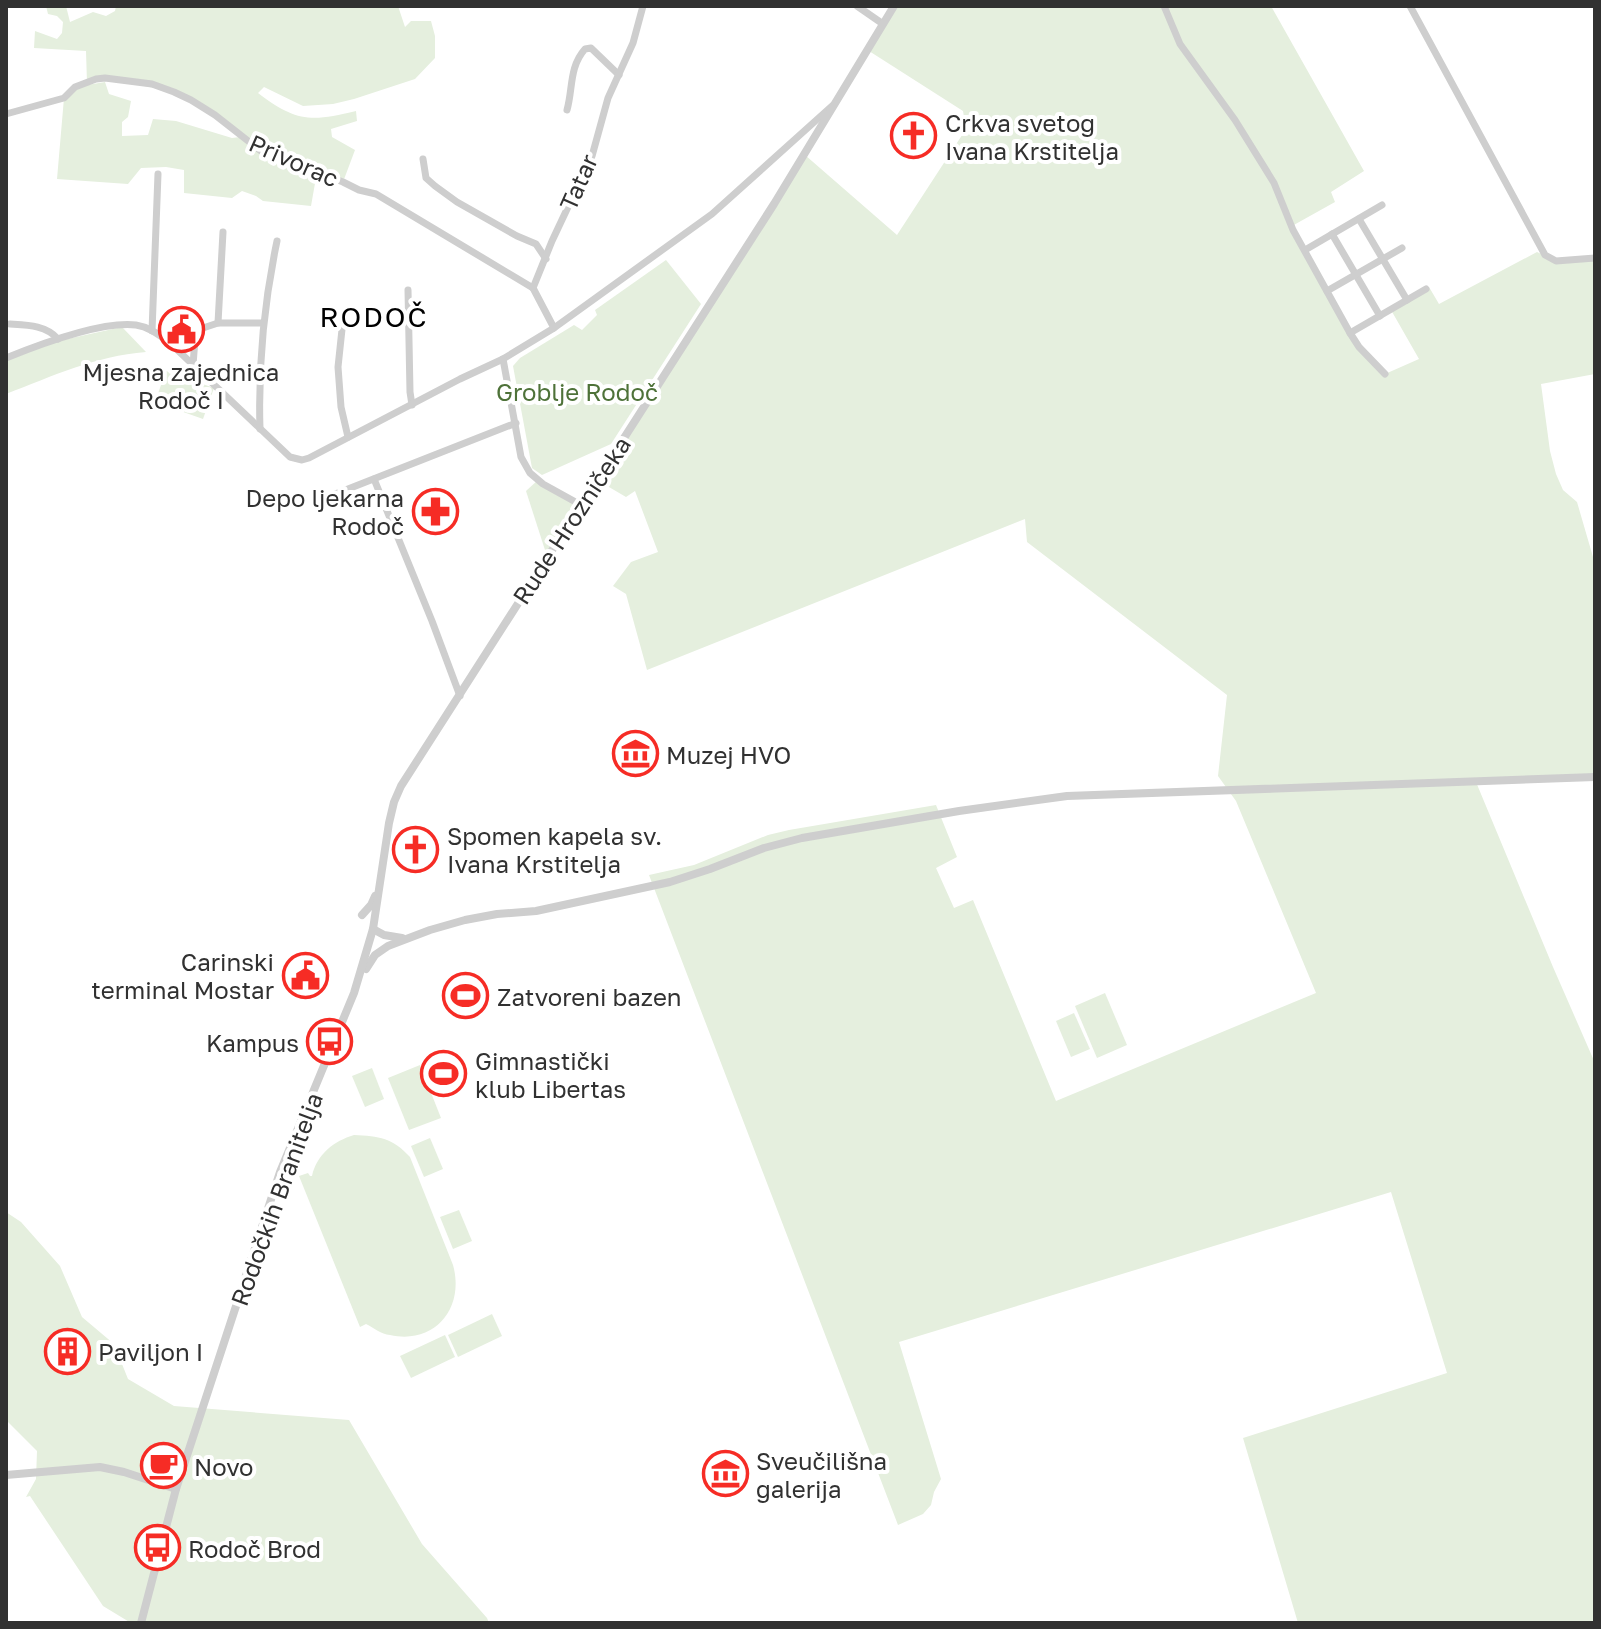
<svg xmlns="http://www.w3.org/2000/svg" width="1601" height="1629" font-family="'Golos Text',sans-serif">
	<style>
		.green { fill: #e5efde }
		.lines { fill: none; stroke-linecap: round; stroke-linejoin: round }
		.minor { stroke: #cecece; stroke-width: 7 }
		.tertiary { stroke: #cecece; stroke-width: 8 }
		.labels { text-anchor: middle; dominant-baseline: central; stroke-width: 8; stroke-linejoin: round; paint-order: stroke }
		.poi-label { font-size: 24px; fill: #313131; stroke: #fff; text-anchor: start }
		.street-label { font-size: 24px; fill: #313131; stroke: #fff }
		.park-label { font-size: 24px; fill: #4e7239; stroke: #fff }
		.quarter-label { font-size: 28px; letter-spacing: 2px; fill: #000; stroke: #fff }
	</style>
	<rect width="100%" height="100%" fill="#fff"/>
	<!-- green -->
	<g class="green">
		<path d="M46 6H66L70 22 93 12 106 16 115 11 116 6H398L405 27 411 21H431L435 36V58L415 79 354 99 333 104 303 106 264 87 258 93C296 122 311 122 356 111L357 121 331 129 332 137 355 150 343 182 317 172 311 206 263 201 256 196 242 191 232 198 184 193V170L166 167 141 168 128 184 57 179 64 98 75 87 105 82 109 94 131 101 128 117 122 122V136L148 135 153 119 176 121 232 138 240 137 215 115 174 92 105 78 87 83 86 51 34 48 35 31 57 39 62 33 63 22 57 16 48 14Z"/>
		<path d="M895 6H1271L1364 171 1331 192 1335 202 1292 226 1350 333 1385 374 1419 359 1391 310 1429 287 1439 304 1537 252 1556 261 1595 258V374L1541 384 1550 451 1556 474 1563 490 1577 502 1593 557 1595 577V777L1476 782 1553 967 1595 1063V1623H1298L1243 1438 1447 1373 1391 1192 899 1342 941 1479 934 1492 931 1505 923 1514 898 1525 649 875 694 865 768 835 789 830 936 805 957 857 936 868 954 908 973 900 1056 1101 1316 993 1236 801 1218 776 1227 695 1027 542 1025 519 647 670 626 594 613 586 631 562 658 552 635 491 626 497 597 480 805 155 897 235 966 129 963 111 869 51Z"/>
		<path d="M666 260 701 304 611 444 542 475 532 468 513 366 520 358 574 325 582 330 597 315 595 310Z"/>
		<path d="M122 327 146 352C95 356 53 376 6 394V360L58 341Z"/>
		<path d="M166 371 214 388 203 419 155 402Z"/>
		<path d="M538 480 581 505 552 551 545 550 526 491Z"/>
		<path d="M1105 993 1127 1045 1097 1058 1075 1006Z"/>
		<path d="M1074 1013 1090 1049 1071 1057 1056 1021Z"/>
		<path d="M420 1065 441 1118 409 1130 388 1078Z"/>
		<path d="M372 1068 384 1099 365 1107 352 1076Z"/>
		<path d="M354 1135C379 1136 393 1138 410 1157L453 1265C465 1308 435 1345 390 1335 381 1334 374 1328 366 1324L360 1327 299 1176 308 1173 310 1176H312C317 1154 334 1141 354 1135Z"/>
		<path d="M430 1138 443 1169 424 1177 411 1146Z"/>
		<path d="M459 1210 472 1241 453 1249 440 1217Z"/>
		<path d="M6 1212 21 1222 60 1266 82 1317 114 1344 128 1379 174 1406 349 1420 422 1544 487 1618 489 1623H131L103 1606 30 1496 26 1497 36 1479 37 1451 6 1420Z"/>
		<path d="M492 1314 502 1336 458 1357 448 1335Z"/>
		<path d="M445 1335 455 1357 411 1378 400 1356Z"/>
	</g>
	<g class="lines">
		<!-- minor -->
		<g class="minor">
			<path d="M857 6 883 24"/>
			<path d="M1164 6 1180 44 1235 120 1274 183 1293 230 1350 333 1359 347 1385 374"/>
			<path d="M1410 6 1545 255 1556 261 1595 258"/>
			<path d="M567 110C573 89 569 67 585 49L591 48 619 75"/>
			<path d="M6 114 64 98 75 87 96 79 105 78 152 84 174 92 191 100 215 115 261 151 343 182 359 190 376 194 533 288 554 328"/>
			<path d="M423 159 426 178 435 186 457 202 517 236 536 244 546 259"/>
			<path d="M1359 219 1407 300"/>
			<path d="M1332 234 1380 316"/>
			<path d="M1305 250 1382 205"/>
			<path d="M533 288 552 241 592 156 608 98 633 43 643 6"/>
			<path d="M408 290 410 392 412 405"/>
			<path d="M1327 291 1402 248"/>
			<path d="M343 320 338 367 341 407 348 437"/>
			<path d="M218 323 223 232"/>
			<path d="M10 324C27 325 46 325 58 339"/>
			<path d="M152 331 158 174"/>
			<path d="M1350 333 1426 289"/>
			<path d="M6 358C38 345 102 321 136 325 149 327 159 335 169 342L290 457 302 460 309 458 460 379 503 359 554 328 712 214 832 106"/>
			<path d="M503 359 521 457 530 473 543 484 581 505"/>
			<path d="M193 365 195 339 200 329 218 323H263"/>
			<path d="M260 429C258 365 264 303 277 241"/>
			<path d="M374 479 432 621 460 696"/>
			<path d="M320 500 516 423"/>
		</g>
		<!-- tertiary -->
		<g class="tertiary">
			<path d="M362 915 371 905 375 896"/>
			<path d="M373 929 384 935 402 938"/>
			<path d="M366 969 375 955 388 946 430 930 465 920 497 914 536 911 670 882 710 869 764 848 802 838 959 811 1067 796 1595 777"/>
			<path d="M6 1475 100 1467 124 1472 176 1489"/>
			<path d="M141 1623 176 1489 280 1172 354 993 373 929 389 823 394 802 401 786 774 204 894 6"/>
		</g>
	</g>
	<!-- icons -->
	<defs>
		<symbol id="church-ring" viewBox="-11 -11 22 22"><circle r="9.5" fill="#fff" stroke="#f62c25" stroke-width="1.5"/><path d="M-1.2-6h2.4v3.5h3.3v2.4h-3.3V6h-2.4V-.1h-3.3v-2.4h3.3Z" fill="#f62c25"/></symbol>
		<symbol id="civic-ring" viewBox="-11 -11 22 22"><circle r="9.5" fill="#fff" stroke="#f62c25" stroke-width="1.5"/><path d="M-.6-6.5H3V-4.5H.6V-3L4-1V1h2V6H-6V1h2V-1L-.6-3ZM-1.2 2.5V6h2.4V2.5Z" fill="#f62c25"/></symbol>
		<symbol id="pharmacy-ring" viewBox="-11 -11 22 22"><circle r="9.5" fill="#fff" stroke="#f62c25" stroke-width="1.5"/><path d="M-2-6h4v4h4v4h-4v4h-4v-4h-4v-4h4Z" fill="#f62c25"/></symbol>
		<symbol id="museum-ring" viewBox="-11 -11 22 22"><circle r="9.5" fill="#fff" stroke="#f62c25" stroke-width="1.5"/><path d="M0-6L6-3V-2H-6V-3ZM-5-1h2V3h-2ZM-1-1h2V3h-2ZM3-1h2V3H3ZM-6 4H6V6H-6Z" fill="#f62c25"/></symbol>
		<symbol id="stadium-ring" viewBox="-11 -11 22 22"><circle r="9.5" fill="#fff" stroke="#f62c25" stroke-width="1.5"/><path d="M0-5a6.5 5 0 1 0 0 10a6.5 5 0 1 0 0-10ZM-3.5-1.8h7v3.6h-7Z" fill="#f62c25"/></symbol>
		<symbol id="bus-ring" viewBox="-11 -11 22 22"><circle r="9.5" fill="#fff" stroke="#f62c25" stroke-width="1.5"/><path d="M-5-6H5V4H4V6H2V4H-2V6H-4V4H-5ZM-3.5-4V0h7V-4ZM-3.5 1.2v1.5H-2V1.2ZM2 1.2v1.5H3.5V1.2Z" fill="#f62c25"/></symbol>
		<symbol id="building-ring" viewBox="-11 -11 22 22"><circle r="9.5" fill="#fff" stroke="#f62c25" stroke-width="1.5"/><path d="M-4-6H4V6H1V3H-1V6H-4ZM-2.5-4.3h1.7v1.8h-1.7ZM.8-4.3h1.7v1.8H.8ZM-2.5-1h1.7V.8h-1.7ZM.8-1h1.7V.8H.8Z" fill="#f62c25"/></symbol>
		<symbol id="cafe-ring" viewBox="-11 -11 22 22"><circle r="9.5" fill="#fff" stroke="#f62c25" stroke-width="1.5"/><path d="M-5.5-4.5H6V0H3Q3 3.5 0 3.5H-2.5Q-5.5 3.5-5.5 0ZM3-3.2v2h1.7v-2ZM-6 4.5H4V6H-6Z" fill="#f62c25"/></symbol>
	</defs>
	<g fill-rule="evenodd">
		<use href="#church-ring" x="888" y="110" width="51" height="51"/>
		<use href="#civic-ring" x="156" y="304" width="51" height="51"/>
		<use href="#pharmacy-ring" x="410" y="486" width="51" height="51"/>
		<use href="#museum-ring" x="610" y="728" width="51" height="51"/>
		<use href="#church-ring" x="390" y="824" width="51" height="51"/>
		<use href="#civic-ring" x="280" y="950" width="51" height="51"/>
		<use href="#stadium-ring" x="440" y="970" width="51" height="51"/>
		<use href="#bus-ring" x="304" y="1016" width="51" height="51"/>
		<use href="#stadium-ring" x="418" y="1048" width="51" height="51"/>
		<use href="#building-ring" x="42" y="1326" width="51" height="51"/>
		<use href="#cafe-ring" x="138" y="1440" width="51" height="51"/>
		<use href="#museum-ring" x="700" y="1448" width="51" height="51"/>
		<use href="#bus-ring" x="132" y="1522" width="51" height="51"/>
	</g>
	<g class="labels">
		<!-- poi labels -->
		<g class="poi-label">
			<text x="945" y="122">Crkva svetog<tspan x="945" dy="28">Ivana Krstitelja</tspan></text>
			<text x="181" y="371" text-anchor="middle">Mjesna zajednica<tspan x="181" dy="28">Rodoč I</tspan></text>
			<text x="404" y="497" text-anchor="end">Depo ljekarna<tspan x="404" dy="28">Rodoč</tspan></text>
			<text x="666" y="754">Muzej HVO</text>
			<text x="447" y="835">Spomen kapela sv.<tspan x="447" dy="28">Ivana Krstitelja</tspan></text>
			<text x="274" y="961" text-anchor="end">Carinski<tspan x="274" dy="28">terminal Mostar</tspan></text>
			<text x="497" y="996">Zatvoreni bazen</text>
			<text x="299" y="1042" text-anchor="end">Kampus</text>
			<text x="475" y="1060">Gimnastički<tspan x="475" dy="28">klub Libertas</tspan></text>
			<text x="98" y="1351">Paviljon I</text>
			<text x="756" y="1460">Sveučilišna<tspan x="756" dy="28">galerija</tspan></text>
			<text x="194" y="1466">Novo</text>
			<text x="188" y="1548">Rodoč Brod</text>
		</g>
		<!-- street labels -->
		<g class="street-label">
			<text transform="translate(294 160) rotate(24)">Privorac</text>
			<text transform="translate(578 182) rotate(-66)">Tatar</text>
			<text transform="translate(571 520) rotate(-57)">Rude Hrozničeka</text>
			<text transform="translate(276 1199) rotate(-70)">Rodočkih Branitelja</text>
		</g>
		<!-- park labels -->
		<g class="park-label">
			<text x="577" y="391">Groblje Rodoč</text>
		</g>
		<!-- quarter labels -->
		<g class="quarter-label">
			<text x="374" y="316">RODOČ</text>
		</g>
	</g>
	<!-- border -->
	<rect width="1601" height="1629" fill="none" stroke="#313131" stroke-width="16"/>
</svg>
